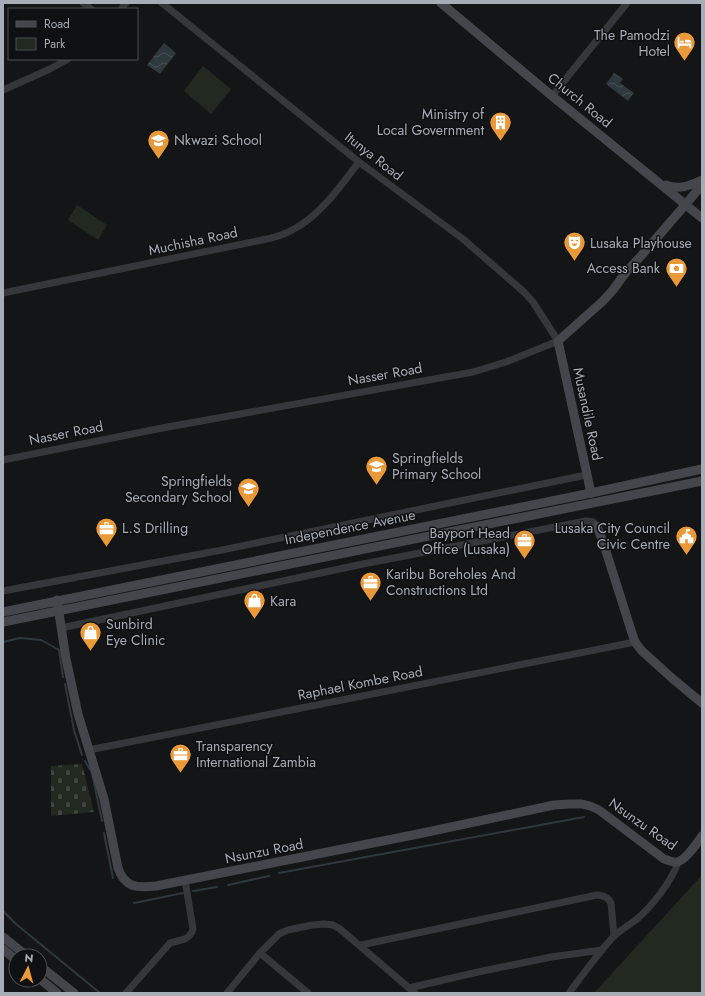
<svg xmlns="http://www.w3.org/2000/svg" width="705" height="996" viewBox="0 0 705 996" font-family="Jost,sans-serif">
	<defs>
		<pattern id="cemetery-stones" width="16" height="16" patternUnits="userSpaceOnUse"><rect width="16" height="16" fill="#212921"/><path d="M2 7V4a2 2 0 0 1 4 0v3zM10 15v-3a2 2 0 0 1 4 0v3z" fill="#3e453f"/></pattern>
		<pattern id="water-waves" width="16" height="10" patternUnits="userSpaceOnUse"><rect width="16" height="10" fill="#2e393e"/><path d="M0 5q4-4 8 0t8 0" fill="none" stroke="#495358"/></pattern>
	</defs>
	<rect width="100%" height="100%" fill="#141516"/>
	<g fill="#212921">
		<polygon points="203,66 231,89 211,114 184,91"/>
		<polygon points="77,205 107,225 98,240 68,220"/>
		<polygon points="702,875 702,993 594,993"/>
	</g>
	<polygon fill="url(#cemetery-stones)" points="82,764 94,812 51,816 51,766"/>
	<g fill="url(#water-waves)">
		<polygon points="164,43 176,53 160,74 147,65"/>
		<polygon points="614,73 623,79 620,83 634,93 628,101 606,84"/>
	</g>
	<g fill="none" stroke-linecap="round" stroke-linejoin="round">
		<g stroke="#2e393e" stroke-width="2">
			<polyline points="3,642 20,638 41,640 59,650 63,677"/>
			<polyline points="65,684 74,730 82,755"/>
			<polyline points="85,761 92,773 102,821"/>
			<polyline points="104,833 113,878"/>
			<polyline points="279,873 584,817"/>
			<polyline points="228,885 269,876"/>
			<polyline points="193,891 217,887"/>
			<polyline points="134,903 183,893"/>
			<polyline points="3,911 16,924 100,993"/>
		</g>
		<g stroke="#36373b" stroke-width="7">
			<polyline points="83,3 91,9"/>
			<polyline points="121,9 126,3"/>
			<polyline points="3,90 50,69 68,59"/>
			<polyline points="552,96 627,3"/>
			<path d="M3,293L262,240C273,238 284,235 294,229C321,215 341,185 359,162"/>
			<polyline points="3,460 157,429 473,372 506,362 558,341 533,302 524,292 463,239 359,162 162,3"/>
			<polyline points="3,591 222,550 586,475"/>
			<path d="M61,628L363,564L586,521C591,521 594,521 597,526"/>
			<polyline points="89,750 635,642"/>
			<path d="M361,945L597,895C604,896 608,897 611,903L614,936"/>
			<polyline points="260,953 308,993"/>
			<polyline points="409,988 478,972 551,957 602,950"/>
			<polyline points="126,993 170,943 185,939 189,936 192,932 193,929 185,880"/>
			<polyline points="227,993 260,953 279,934 288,930 312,925 324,924 333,925 340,929 415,993"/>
			<path d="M569,993C583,974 597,955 613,937C620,930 629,925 637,919C652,906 672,881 678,862"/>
		</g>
		<g stroke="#44464b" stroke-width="9">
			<polyline points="441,3 552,96 702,218"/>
			<path d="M666,185C679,190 689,186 702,180"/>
			<polyline points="591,493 558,341 603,301 613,290 626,272 641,256 686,204 702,185"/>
			<polyline points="597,526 605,548 631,630 635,642 642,651 673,679 702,703"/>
			<path d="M57,600L66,659L78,714L104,799L118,868C125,888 137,888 156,886L418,834L554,805L569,804H582L590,806L599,810L664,859C668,860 673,863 677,862C685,861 697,843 702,836"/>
			<polyline points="3,612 591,493 702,469"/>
			<polyline points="3,622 702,481"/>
			<polyline points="3,937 27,956"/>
			<polyline points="3,949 16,960"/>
			<polyline points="40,966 74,993"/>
			<polyline points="40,979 57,993"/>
		</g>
	</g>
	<defs>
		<symbol id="hotel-pin" viewBox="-11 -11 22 30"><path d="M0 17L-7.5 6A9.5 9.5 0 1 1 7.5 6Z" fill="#ea9938" stroke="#0f1011"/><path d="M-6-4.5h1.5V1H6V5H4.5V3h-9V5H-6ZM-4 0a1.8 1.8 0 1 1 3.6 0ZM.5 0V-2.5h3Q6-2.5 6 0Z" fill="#fff"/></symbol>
		<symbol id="building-pin" viewBox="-11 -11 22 30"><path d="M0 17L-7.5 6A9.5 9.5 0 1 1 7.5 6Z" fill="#ea9938" stroke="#0f1011"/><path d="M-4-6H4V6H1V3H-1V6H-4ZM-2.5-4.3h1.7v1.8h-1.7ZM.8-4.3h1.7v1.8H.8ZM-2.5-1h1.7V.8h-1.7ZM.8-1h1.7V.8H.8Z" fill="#fff"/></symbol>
		<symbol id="school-pin" viewBox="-11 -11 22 30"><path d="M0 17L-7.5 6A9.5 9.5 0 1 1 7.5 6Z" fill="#ea9938" stroke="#0f1011"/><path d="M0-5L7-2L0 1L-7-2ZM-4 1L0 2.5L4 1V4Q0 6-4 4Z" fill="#fff"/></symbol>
		<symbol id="theatre-pin" viewBox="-11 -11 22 30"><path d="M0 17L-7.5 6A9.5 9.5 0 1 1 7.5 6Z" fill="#ea9938" stroke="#0f1011"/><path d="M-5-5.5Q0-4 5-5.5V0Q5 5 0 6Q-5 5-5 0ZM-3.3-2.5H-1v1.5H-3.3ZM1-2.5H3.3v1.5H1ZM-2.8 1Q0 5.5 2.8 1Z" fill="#fff"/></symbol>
		<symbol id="bank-pin" viewBox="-11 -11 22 30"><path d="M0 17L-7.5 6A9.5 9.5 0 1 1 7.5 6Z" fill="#ea9938" stroke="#0f1011"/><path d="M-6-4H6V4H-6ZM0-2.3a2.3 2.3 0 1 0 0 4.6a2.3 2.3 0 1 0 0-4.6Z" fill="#fff"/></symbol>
		<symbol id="office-pin" viewBox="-11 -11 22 30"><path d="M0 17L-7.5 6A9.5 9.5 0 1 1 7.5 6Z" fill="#ea9938" stroke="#0f1011"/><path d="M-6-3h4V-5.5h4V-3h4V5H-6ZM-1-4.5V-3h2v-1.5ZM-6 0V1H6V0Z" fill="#fff"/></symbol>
		<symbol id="civic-pin" viewBox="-11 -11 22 30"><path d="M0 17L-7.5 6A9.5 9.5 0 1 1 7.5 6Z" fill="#ea9938" stroke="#0f1011"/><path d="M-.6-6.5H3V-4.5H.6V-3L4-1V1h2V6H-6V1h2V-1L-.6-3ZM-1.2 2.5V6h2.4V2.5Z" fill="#fff"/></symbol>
		<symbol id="shop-pin" viewBox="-11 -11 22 30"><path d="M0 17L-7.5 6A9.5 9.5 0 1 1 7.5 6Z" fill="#ea9938" stroke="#0f1011"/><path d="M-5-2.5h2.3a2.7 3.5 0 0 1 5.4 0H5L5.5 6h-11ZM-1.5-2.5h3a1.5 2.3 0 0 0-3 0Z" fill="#fff"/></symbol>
	</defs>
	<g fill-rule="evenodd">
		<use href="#hotel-pin" x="672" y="30" width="25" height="34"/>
		<use href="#building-pin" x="488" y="110" width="25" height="34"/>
		<use href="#school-pin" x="146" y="128" width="25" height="34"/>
		<use href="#theatre-pin" x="562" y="230" width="25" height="34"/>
		<use href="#bank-pin" x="664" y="256" width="25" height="34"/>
		<use href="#school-pin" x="364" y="454" width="25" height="34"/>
		<use href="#school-pin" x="236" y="476" width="25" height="34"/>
		<use href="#office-pin" x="94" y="516" width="25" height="34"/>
		<use href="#civic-pin" x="674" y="524" width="25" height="34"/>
		<use href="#office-pin" x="512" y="528" width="25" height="34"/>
		<use href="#office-pin" x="358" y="570" width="25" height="34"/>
		<use href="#shop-pin" x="242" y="588" width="25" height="34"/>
		<use href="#shop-pin" x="78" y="620" width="25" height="34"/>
		<use href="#office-pin" x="168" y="742" width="25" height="34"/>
	</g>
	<g text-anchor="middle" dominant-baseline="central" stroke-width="3" stroke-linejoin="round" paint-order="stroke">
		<g font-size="14" fill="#a7adb6" stroke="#0f1011" text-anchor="start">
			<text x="670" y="35" text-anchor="end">The Pamodzi<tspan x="670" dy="16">Hotel</tspan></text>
			<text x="484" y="114" text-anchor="end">Ministry of<tspan x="484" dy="16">Local Government</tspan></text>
			<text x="174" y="140">Nkwazi School</text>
			<text x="590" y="243">Lusaka Playhouse</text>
			<text x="660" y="268" text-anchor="end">Access Bank</text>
			<text x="392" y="458">Springfields<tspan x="392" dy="16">Primary School</tspan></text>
			<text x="232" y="481" text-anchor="end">Springfields<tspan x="232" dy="16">Secondary School</tspan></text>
			<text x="122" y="528">L.S Drilling</text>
			<text x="670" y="528" text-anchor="end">Lusaka City Council<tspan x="670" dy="16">Civic Centre</tspan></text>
			<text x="510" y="533" text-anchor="end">Bayport Head<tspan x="510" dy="16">Office (Lusaka)</tspan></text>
			<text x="386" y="574">Karibu Boreholes And<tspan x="386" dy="16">Constructions Ltd</tspan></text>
			<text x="270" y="601">Kara</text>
			<text x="106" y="624">Sunbird<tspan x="106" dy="16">Eye Clinic</tspan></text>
			<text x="196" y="746">Transparency<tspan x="196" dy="16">International Zambia</tspan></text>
		</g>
		<g font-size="14" fill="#a7adb6" stroke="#0f1011">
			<text transform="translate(580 100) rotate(39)">Church Road</text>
			<text transform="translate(374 156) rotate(38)">Itunya Road</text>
			<text transform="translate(193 241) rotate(-12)">Muchisha Road</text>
			<text transform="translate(385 374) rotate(-10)">Nasser Road</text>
			<text transform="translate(588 414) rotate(78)">Musandile Road</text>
			<text transform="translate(66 433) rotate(-11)">Nasser Road</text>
			<text transform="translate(350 527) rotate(-11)">Independence Avenue</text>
			<text transform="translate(360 683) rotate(-11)">Raphael Kombe Road</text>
			<text transform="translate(643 824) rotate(35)">Nsunzu Road</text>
			<text transform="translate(264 851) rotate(-11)">Nsunzu Road</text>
		</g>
	</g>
	<rect width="705" height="996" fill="none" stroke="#a7adb6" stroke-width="8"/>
	<rect x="8" y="8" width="130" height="52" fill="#0f1011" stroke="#4c4f53"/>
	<rect x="16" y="21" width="20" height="6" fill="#44464b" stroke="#4c4f53"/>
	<text x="44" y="28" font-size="12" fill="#a7adb6">Road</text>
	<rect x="16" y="38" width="20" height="12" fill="#212921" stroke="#4c4f53"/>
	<text x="44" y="48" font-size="12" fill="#a7adb6">Park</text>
	<g transform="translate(28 968) rotate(6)"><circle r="19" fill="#0f1011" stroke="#4c4f53"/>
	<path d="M0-3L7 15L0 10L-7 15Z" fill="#ea9938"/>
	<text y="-6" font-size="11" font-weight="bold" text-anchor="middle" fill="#a7adb6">N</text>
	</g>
</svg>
